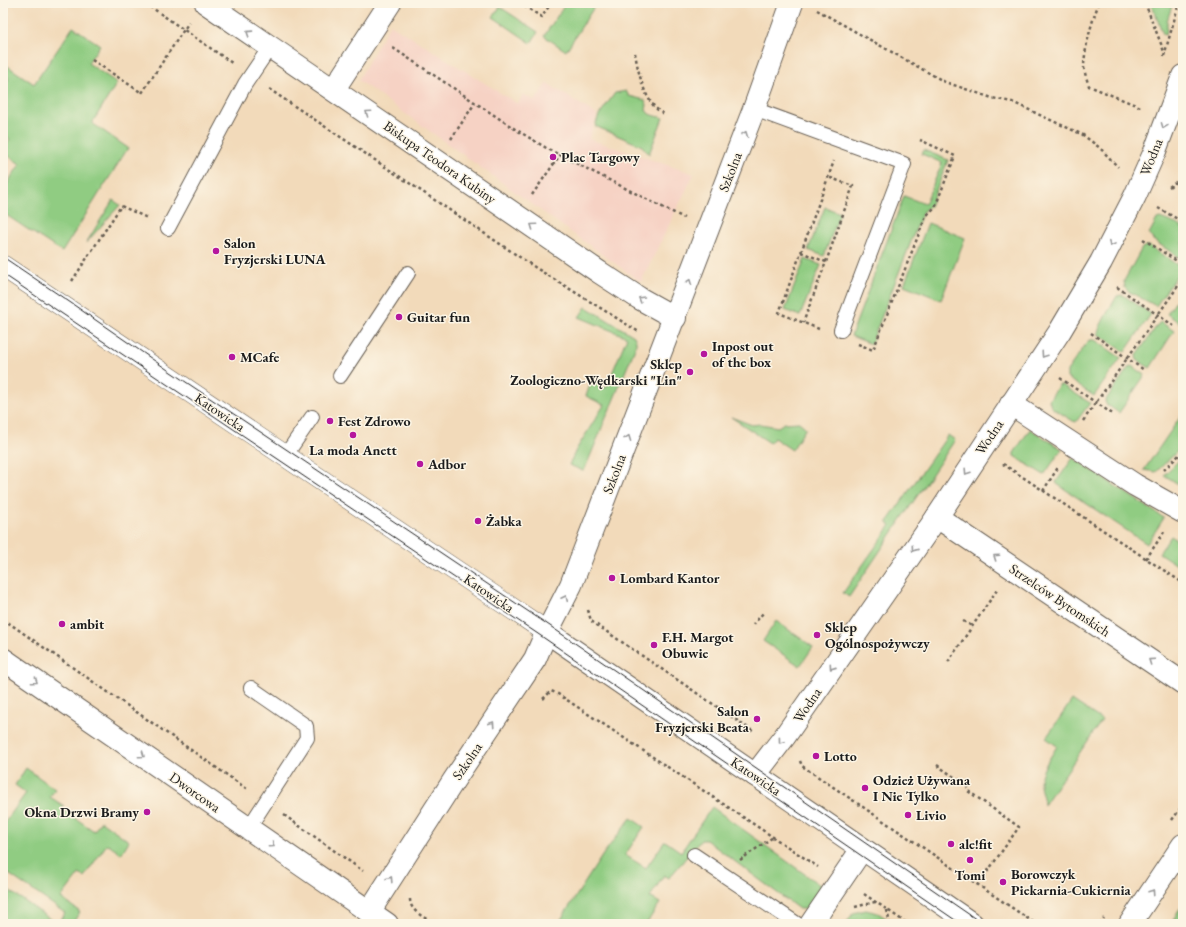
<svg xmlns="http://www.w3.org/2000/svg" width="1186" height="927" viewBox="0 0 1186 927" font-family="'EB Garamond',serif">
	<rect width="100%" height="100%" fill="#fcf5e5"/>
	<filter id="ink" filterUnits="userSpaceOnUse"><feTurbulence type="fractalNoise" baseFrequency=".025" numOctaves="2"/><feDisplacementMap in="SourceGraphic" scale="8" xChannelSelector="R" yChannelSelector="G"/><feConvolveMatrix kernelMatrix="1 2 1 2 8 2 1 2 1" color-interpolation-filters="sRGB"/></filter>
	<filter id="wash" filterUnits="userSpaceOnUse"><feTurbulence type="fractalNoise" baseFrequency=".012" numOctaves="4" result="noise"/><feDisplacementMap in="SourceGraphic" scale="16" xChannelSelector="R" yChannelSelector="G"/><feGaussianBlur stdDeviation="0.9" result="paint"/><feColorMatrix in="noise" values="0 0 0 0 0 0 0 0 0 0 0 0 0 0 0 0 0 1.4 0 .05"/><feComposite in="paint" operator="in"/></filter>
	<g filter="url(#wash)">
		<rect width="100%" height="100%" fill="#f2daba"/>
		<polygon fill="#f6d2c4" points="390,24 518,104 523,94 535,101 547,83 597,115 589,139 694,174 641,282 358,80"/>
		<g fill="#90cc82" stroke="#56744f">
			<polygon points="566,3 593,3 596,4 566,51 544,36"/>
			<polygon points="1151,3 1173,3 1167,21 1167,29 1166,35 1163,34"/>
			<polygon points="500,7 538,32 531,43 493,17"/>
			<polygon points="73,27 100,45 88,63 117,83 92,123 128,148 62,252 3,213 3,190 20,164 3,152 3,149 10,139 3,134 3,87 9,78 3,74 3,63 34,84"/>
			<polygon points="626,91 629,96 645,100 647,105 646,110 649,114 663,118 649,154 642,146 595,126 599,115 615,93"/>
			<polygon points="924,150 948,160 930,206 923,211 871,344 851,336 904,196 925,204 942,163 922,154"/>
			<polygon points="113,200 120,205 86,243"/>
			<polygon points="825,207 840,213 824,256 808,250"/>
			<polygon points="1160,218 1176,224 1183,228 1183,260 1153,240 1149,234 1157,219"/>
			<polygon points="928,223 965,238 941,300 904,285"/>
			<polygon points="1146,246 1149,246 1182,268 1156,306 1128,291 1125,288 1124,281 1142,248"/>
			<polygon points="805,259 821,265 800,316 785,310"/>
			<polygon points="1183,291 1183,319 1180,323 1167,314"/>
			<path d="M1123,295L1151,314L1125,352L1098,334C1098,327 1112,305 1117,296Z"/>
			<polygon points="586,307 634,336 636,341 636,346 584,471 569,465 576,450 604,405 586,396 591,382 606,388 627,337 579,317"/>
			<polygon points="1161,322 1174,331 1150,368 1137,360 1136,356 1158,324"/>
			<polygon points="1089,340 1095,340 1121,358 1094,396 1067,378 1067,371"/>
			<polygon points="1131,366 1134,367 1145,375 1119,413 1106,404 1105,401 1129,367"/>
			<polygon points="1059,385 1062,385 1090,403 1076,422 1073,421 1051,407 1049,400"/>
			<polygon points="1183,413 1183,446 1156,472 1144,470"/>
			<polygon points="731,417 752,425 760,424 778,427 784,423 799,422 806,428 792,450 774,438 770,443"/>
			<polygon points="1030,429 1062,449 1044,475 1014,456 1014,453"/>
			<polygon points="948,435 955,440 849,597 843,593 891,525 887,522"/>
			<polygon points="1183,456 1183,487 1164,475"/>
			<polygon points="1073,458 1164,518 1147,544 1057,484 1056,482"/>
			<polygon points="1171,536 1183,544 1183,569 1159,553"/>
			<polygon points="776,621 813,647 800,666 763,641"/>
			<path d="M1072,700L1102,720L1044,805C1044,797 1041,793 1040,786C1039,771 1050,759 1057,746L1046,738Z"/>
			<polygon points="26,768 55,789 50,797 64,806 62,809 94,831 101,821 129,841 121,854 107,844 84,877 79,874 61,898 80,912 72,924 58,924 65,913 3,870 3,834 6,830 3,828 3,825 26,793 15,785"/>
			<polygon points="712,807 824,888 809,909 799,909 706,840 701,840 669,878 664,875 650,897 660,903 646,924 558,924 604,853 631,818 644,827 625,855 646,868 665,841 681,852"/>
			<polygon points="3,886 57,924 27,924 22,920 14,924 3,924"/>
			<polygon points="1183,904 1183,924 1171,924"/>
			<polygon points="866,910 878,913 895,924 846,924 853,913"/>
		</g>
	</g>
	<g filter="url(#ink)">
		<g fill="none" stroke-linecap="round" stroke-linejoin="round">
			<defs>
				<g id="service">
					<polyline points="754,109 904,164 841,330"/>
					<polyline points="168,228 245,84 270,47"/>
					<polyline points="340,376 408,273"/>
					<polyline points="285,456 312,417"/>
					<polyline points="248,829 307,738 306,726 251,688"/>
					<polyline points="694,855 797,924"/>
				</g>
				<polyline id="pedestrian" points="3,266 547,632"/>
				<g id="minor">
					<polyline points="206,3 599,272 639,298 675,318"/>
					<polyline points="334,89 390,3"/>
					<polyline points="1011,404 1135,485 1183,512"/>
					<polyline points="937,517 1183,683"/>
					<polyline points="547,632 972,924"/>
					<polyline points="3,659 387,924"/>
					<polyline points="755,775 785,736 937,517 1060,331 1101,262 1135,196 1155,151 1183,76"/>
					<polyline points="369,912 454,780 535,659 544,638 571,585 754,109 792,3"/>
					<polyline points="811,924 862,849"/>
					<polyline points="1130,924 1183,845"/>
				</g>
			</defs>
			<use href="#service" stroke="#675e53" stroke-width="16"/>
			<use href="#pedestrian" stroke="#675e53" stroke-width="22"/>
			<use href="#minor" stroke="#675e53" stroke-width="24"/>
			<g stroke="#675e53" stroke-width="2.5" stroke-dasharray="3 3" stroke-linecap="butt">
				<polyline points="145,3 232,63"/>
				<polyline points="519,3 542,17 551,3"/>
				<path d="M1099,3C1092,20 1084,50 1084,68C1085,74 1087,80 1089,86L1143,108"/>
				<polyline points="1145,3 1165,54"/>
				<polyline points="817,10 945,82 992,98 1012,102 1083,135 1100,148 1118,167"/>
				<polyline points="393,48 515,129 548,149 684,218"/>
				<path d="M635,53C638,71 645,107 665,114"/>
				<polyline points="1164,56 1179,3"/>
				<polyline points="92,60 142,93 189,22"/>
				<polyline points="269,89 536,268 639,332"/>
				<polyline points="451,139 475,103"/>
				<polyline points="1169,187 1179,180 1183,171"/>
				<polyline points="532,195 560,155"/>
				<polyline points="1158,208 1183,222"/>
				<polyline points="1143,239 1183,265"/>
				<polyline points="801,252 826,262 803,323"/>
				<polyline points="826,262 853,186 828,177"/>
				<polyline points="72,281 121,206 147,218"/>
				<polyline points="1117,287 1174,326"/>
				<polyline points="819,329 779,313 834,161"/>
				<polyline points="1091,333 1144,370"/>
				<polyline points="858,344 873,350 926,216 935,207 955,156 920,140"/>
				<polyline points="1060,378 1114,415"/>
				<polyline points="1083,421 1183,279"/>
				<polyline points="1003,464 1183,583"/>
				<polyline points="1164,470 1183,451"/>
				<polyline points="1043,491 1059,466"/>
				<polyline points="1146,559 1164,532"/>
				<polyline points="588,610 591,621 754,732"/>
				<polyline points="3,619 247,789"/>
				<polyline points="963,621 972,626"/>
				<polyline points="753,625 763,613"/>
				<polyline points="948,662 997,590"/>
				<polyline points="543,699 551,691 558,694 818,867"/>
				<polyline points="800,761 802,766 814,774 1036,924"/>
				<polyline points="937,765 967,786 968,791 1019,827 978,885"/>
				<polyline points="284,815 363,871"/>
				<polyline points="1172,820 1183,805"/>
				<polyline points="740,860 773,837"/>
				<polyline points="864,894 908,924"/>
				<path d="M410,899C410,912 425,917 434,924"/>
				<polyline points="855,907 875,902"/>
				<polyline points="887,910 890,924"/>
				<polyline points="1100,924 1104,918"/>
			</g>
			<use href="#service" stroke="#fff" stroke-width="14"/>
			<use href="#pedestrian" stroke="#fff" stroke-width="21"/>
			<use href="#minor" stroke="#fff" stroke-width="22"/>
			<g stroke="#1c1c1c" stroke-width="1">
				<polyline points="3,257 71,303 168,370 550,626 983,924"/>
				<polyline points="3,274 544,638 961,924"/>
			</g>
		</g>
		<defs><path id="oneway-chevron" d="M-2-3.5L2.5 0L-2 3.5" fill="none" stroke-width="1.6" stroke-linecap="round" stroke-linejoin="round"/></defs>
		<g stroke="#999">
			<use href="#oneway-chevron" transform="translate(249 33) rotate(-147)"/>
			<use href="#oneway-chevron" transform="translate(368 113) rotate(-145)"/>
			<use href="#oneway-chevron" transform="translate(1164 126) rotate(111)"/>
			<use href="#oneway-chevron" transform="translate(745 134) rotate(-69)"/>
			<use href="#oneway-chevron" transform="translate(533 226) rotate(-145)"/>
			<use href="#oneway-chevron" transform="translate(1111 244) rotate(118)"/>
			<use href="#oneway-chevron" transform="translate(689 282) rotate(-69)"/>
			<use href="#oneway-chevron" transform="translate(641 299) rotate(-149)"/>
			<use href="#oneway-chevron" transform="translate(1044 355) rotate(124)"/>
			<use href="#oneway-chevron" transform="translate(628 438) rotate(-69)"/>
			<use href="#oneway-chevron" transform="translate(967 472) rotate(123)"/>
			<use href="#oneway-chevron" transform="translate(914 549) rotate(125)"/>
			<use href="#oneway-chevron" transform="translate(996 557) rotate(-146)"/>
			<use href="#oneway-chevron" transform="translate(565 598) rotate(-64)"/>
			<use href="#oneway-chevron" transform="translate(1151 661) rotate(-146)"/>
			<use href="#oneway-chevron" transform="translate(832 667) rotate(125)"/>
			<use href="#oneway-chevron" transform="translate(35 681) rotate(35)"/>
			<use href="#oneway-chevron" transform="translate(492 724) rotate(-56)"/>
			<use href="#oneway-chevron" transform="translate(781 741) rotate(127)"/>
			<use href="#oneway-chevron" transform="translate(142 755) rotate(35)"/>
			<use href="#oneway-chevron" transform="translate(272 845) rotate(35)"/>
			<use href="#oneway-chevron" transform="translate(390 879) rotate(-57)"/>
			<use href="#oneway-chevron" transform="translate(1152 892) rotate(-56)"/>
		</g>
	</g>
	<g fill="#b5179e" stroke="#fcf5e5" stroke-width="1.5">
		<circle cx="553" cy="157" r="4"/>
		<circle cx="216" cy="251" r="4"/>
		<circle cx="399" cy="317" r="4"/>
		<circle cx="704" cy="354" r="4"/>
		<circle cx="232" cy="357" r="4"/>
		<circle cx="690" cy="372" r="4"/>
		<circle cx="330" cy="421" r="4"/>
		<circle cx="353" cy="435" r="4"/>
		<circle cx="420" cy="464" r="4"/>
		<circle cx="478" cy="521" r="4"/>
		<circle cx="612" cy="578" r="4"/>
		<circle cx="62" cy="624" r="4"/>
		<circle cx="817" cy="635" r="4"/>
		<circle cx="654" cy="645" r="4"/>
		<circle cx="757" cy="719" r="4"/>
		<circle cx="816" cy="756" r="4"/>
		<circle cx="865" cy="788" r="4"/>
		<circle cx="147" cy="812" r="4"/>
		<circle cx="908" cy="815" r="4"/>
		<circle cx="951" cy="844" r="4"/>
		<circle cx="970" cy="860" r="4"/>
		<circle cx="1003" cy="882" r="4"/>
	</g>
	<g text-anchor="middle" dominant-baseline="central" stroke-width="3" stroke-linejoin="round" paint-order="stroke">
		<g font-size="14" font-weight="bold" fill="#1c1c1c" stroke="#fcf5e5" text-anchor="start">
			<text x="561" y="157">Plac Targowy</text>
			<text x="224" y="243">Salon<tspan x="224" dy="16">Fryzjerski LUNA</tspan></text>
			<text x="407" y="317">Guitar fun</text>
			<text x="712" y="346">Inpost out<tspan x="712" dy="16">of the box</tspan></text>
			<text x="240" y="357">MCafe</text>
			<text x="682" y="364" text-anchor="end">Sklep<tspan x="682" dy="16">Zoologiczno-Wędkarski "Lin"</tspan></text>
			<text x="338" y="421">Fest Zdrowo</text>
			<text x="353" y="450" text-anchor="middle">La moda Anett</text>
			<text x="428" y="464">Adbor</text>
			<text x="486" y="521">Żabka</text>
			<text x="620" y="578">Lombard Kantor</text>
			<text x="70" y="624">ambit</text>
			<text x="825" y="627">Sklep<tspan x="825" dy="16">Ogólnospożywczy</tspan></text>
			<text x="662" y="637">F.H. Margot<tspan x="662" dy="16">Obuwie</tspan></text>
			<text x="749" y="711" text-anchor="end">Salon<tspan x="749" dy="16">Fryzjerski Beata</tspan></text>
			<text x="824" y="756">Lotto</text>
			<text x="873" y="780">Odzież Używana<tspan x="873" dy="16">I Nie Tylko</tspan></text>
			<text x="139" y="812" text-anchor="end">Okna Drzwi Bramy</text>
			<text x="916" y="815">Livio</text>
			<text x="959" y="844">ale!fit</text>
			<text x="1011" y="874">Borowczyk<tspan x="1011" dy="16">Piekarnia-Cukiernia</tspan></text>
			<text x="970" y="875" text-anchor="middle">Tomi</text>
		</g>
		<g font-size="14" fill="#1c1c1c" stroke="#fcf5e5">
			<text transform="translate(1151 157) rotate(-68)">Wodna</text>
			<text transform="translate(440 162) rotate(35)">Biskupa Teodora Kubiny</text>
			<text transform="translate(730 172) rotate(-69)">Szkolna</text>
			<text transform="translate(220 412) rotate(34)">Katowicka</text>
			<text transform="translate(989 437) rotate(-56)">Wodna</text>
			<text transform="translate(614 474) rotate(-69)">Szkolna</text>
			<text transform="translate(489 593) rotate(34)">Katowicka</text>
			<text transform="translate(1060 600) rotate(34)">Strzelców Bytomskich</text>
			<text transform="translate(807 705) rotate(-56)">Wodna</text>
			<text transform="translate(467 761) rotate(-56)">Szkolna</text>
			<text transform="translate(756 776) rotate(34)">Katowicka</text>
			<text transform="translate(195 792) rotate(35)">Dworcowa</text>
		</g>
	</g>
	<rect width="1186" height="927" fill="none" stroke="#fcf5e5" stroke-width="16"/>
</svg>
